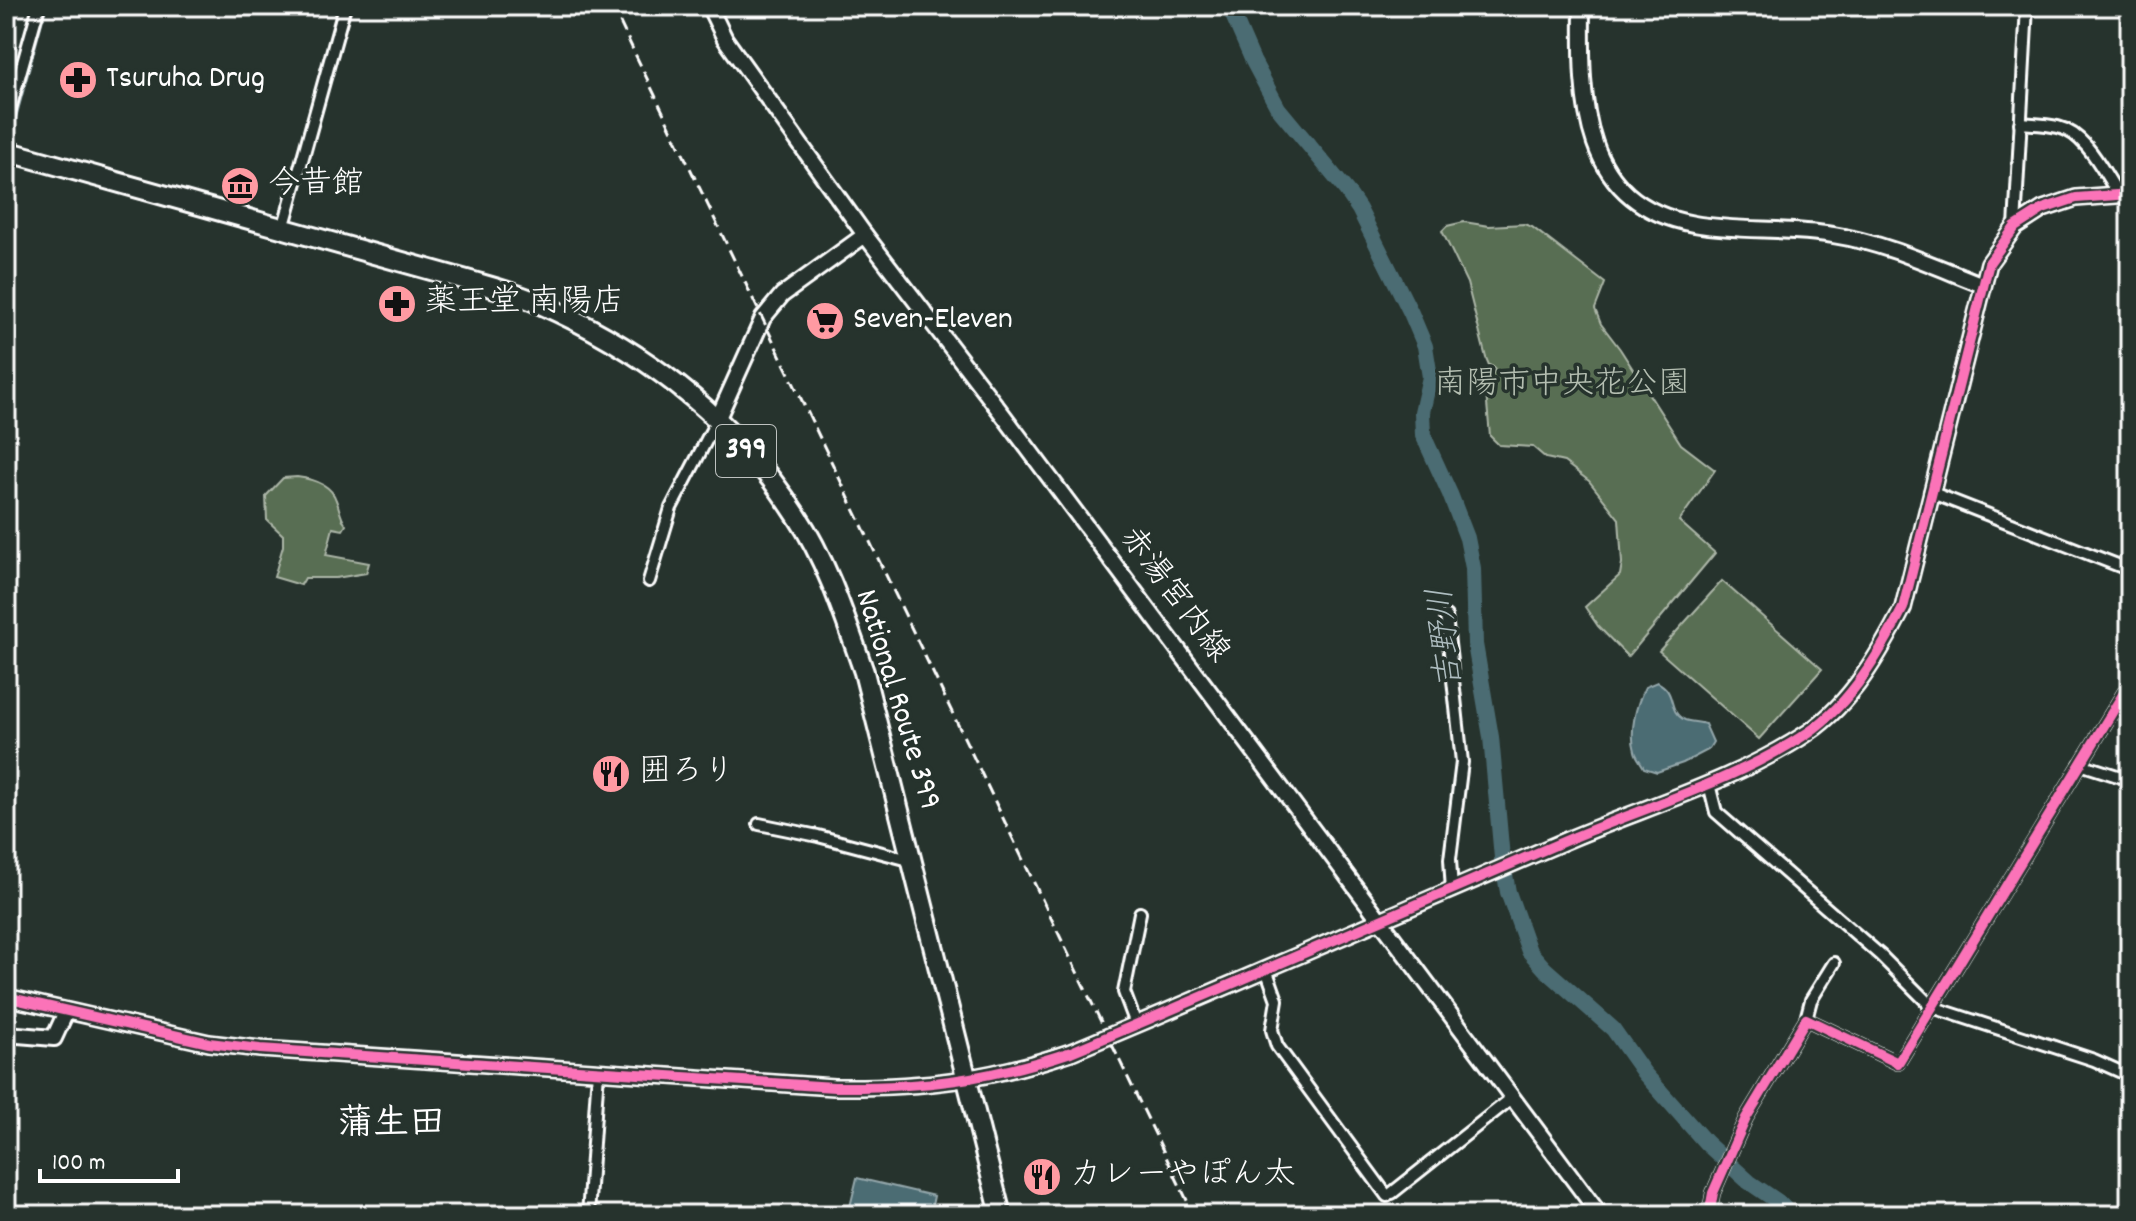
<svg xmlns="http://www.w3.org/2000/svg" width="2136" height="1221" viewBox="0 0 2136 1221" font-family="Dekko,'Klee One',sans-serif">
	<rect width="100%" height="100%" fill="#26332d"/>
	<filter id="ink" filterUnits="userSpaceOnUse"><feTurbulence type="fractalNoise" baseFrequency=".0125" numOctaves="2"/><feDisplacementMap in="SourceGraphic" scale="16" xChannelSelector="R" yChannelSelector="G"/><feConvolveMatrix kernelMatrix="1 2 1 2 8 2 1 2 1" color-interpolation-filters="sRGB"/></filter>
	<g filter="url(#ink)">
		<g fill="#596e52" stroke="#acb6a8" stroke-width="2">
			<polygon points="1464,222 1489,226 1524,224 1532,227 1605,283 1595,309 1601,324 1620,349 1681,444 1715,470 1679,521 1715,553 1628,657 1598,626 1585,607 1620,575 1622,563 1619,519 1589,481 1564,462 1546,458 1533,447 1499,445 1490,436 1486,393 1495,368 1489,365 1486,358 1467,283 1442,231 1447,226"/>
			<path d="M297,477C313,479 331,484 336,500C340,509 340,517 346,525L343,530L333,528L326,555L369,563L366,573L336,578H305L301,585L274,577L283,546V535L267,520L266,496L283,478Z"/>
			<polygon points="1722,581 1822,669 1759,739 1659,651"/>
		</g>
		<g fill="#4c6c73" stroke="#94a7ab" stroke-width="2">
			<path d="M1657,682C1678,692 1666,711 1685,720C1690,722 1699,722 1705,724L1713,742L1708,750L1683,763L1657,772L1644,768C1642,763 1636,757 1635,751C1629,731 1636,705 1645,687Z"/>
			<polygon points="857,1178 934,1196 930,1215 848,1215"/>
		</g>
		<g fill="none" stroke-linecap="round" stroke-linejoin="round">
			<polyline stroke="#94a7ab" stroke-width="3" points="8,145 46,6"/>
			<polyline stroke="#4c6c73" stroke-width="16" points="1229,6 1253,61 1278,108 1346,190 1359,209 1411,313 1425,346 1430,377 1422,412 1423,435 1450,494 1467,538 1473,568 1475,644 1491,737 1502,858 1508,892 1529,951 1545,969 1613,1029 1644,1073 1706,1143 1749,1182 1777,1201 1791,1215"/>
			<defs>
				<g id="street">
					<polyline points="6,123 39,6"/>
					<path d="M2020,123C2032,124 2046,124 2058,127C2087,134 2103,172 2119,195"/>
					<polyline points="2015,227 2027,6"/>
					<polyline points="283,229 345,6"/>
					<polyline points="1930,492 2130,570"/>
					<polyline points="649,581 671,508 718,418"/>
					<polyline points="1446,616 1462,762 1450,859 1452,891"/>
					<polyline points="2080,764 2130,780"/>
					<polyline points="1709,784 1716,812 1880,955 1932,1007 2094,1060 2130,1076"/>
					<polyline points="759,824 818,836 913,861"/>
					<polyline points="1266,969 1277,1000 1272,1030 1277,1046 1387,1196"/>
					<polyline points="1806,1019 1811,1000 1834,963"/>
					<polyline points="1136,1024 1124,992 1140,913"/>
					<polyline points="1392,1193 1512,1098"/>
					<polyline points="588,1215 598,1071"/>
					<polyline points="1709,1215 1713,1193 1746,1118 1806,1019 1898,1063 2130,683"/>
				</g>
				<g id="secondary">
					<polyline points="709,6 725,39 865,235 1003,415 1600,1215"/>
					<path d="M1582,6C1581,99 1579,203 1694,224C1740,232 1787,227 1833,235C1885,243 1934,266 1983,285"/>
					<polyline points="718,418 763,318 782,295 865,235"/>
					<path d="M6,997L209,1043L260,1049L834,1087C922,1088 988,1080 1071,1052C1239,982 1405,909 1572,838C1651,805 1737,780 1809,732C1852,702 1880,653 1903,608L1989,263L2015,227L2043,209L2076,198L2130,194"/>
					<polyline points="6,1034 54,1038 66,1012"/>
				</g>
				<path id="highway" d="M6,151L474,282C495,288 518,294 538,303C643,349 734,418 797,516C827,561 846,621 864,672L1001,1215"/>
			</defs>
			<use href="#street" stroke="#fff" stroke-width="16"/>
			<use href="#secondary" stroke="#fff" stroke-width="20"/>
			<use href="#highway" stroke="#fff" stroke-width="24"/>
			<use href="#street" stroke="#26332d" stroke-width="10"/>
			<use href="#secondary" stroke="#26332d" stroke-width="14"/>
			<use href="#highway" stroke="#26332d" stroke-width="18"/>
			<polyline stroke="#fff" stroke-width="3" stroke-dasharray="12 6" stroke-linecap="butt" points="612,6 1194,1215"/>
			<defs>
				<g id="cycleway">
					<path d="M6,997L209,1043L260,1049L834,1087C922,1088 988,1080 1071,1052C1239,982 1405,909 1572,838C1651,805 1737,780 1809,732C1852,702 1880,653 1903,608L1989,263L2015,227L2043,209L2076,198L2130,194"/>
					<polyline points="1709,1215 1713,1193 1746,1118 1806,1019 1898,1063 2130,683"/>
				</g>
			</defs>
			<use href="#cycleway" stroke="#26332d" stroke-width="15"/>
			<use href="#cycleway" stroke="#fb73b8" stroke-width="10"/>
		</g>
	</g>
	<defs>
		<symbol id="pharmacy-disc" viewBox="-11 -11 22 22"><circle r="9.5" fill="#ff9aa2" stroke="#26332d"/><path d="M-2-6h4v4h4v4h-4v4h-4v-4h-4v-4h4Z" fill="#111"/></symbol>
		<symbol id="museum-disc" viewBox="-11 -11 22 22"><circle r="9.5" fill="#ff9aa2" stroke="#26332d"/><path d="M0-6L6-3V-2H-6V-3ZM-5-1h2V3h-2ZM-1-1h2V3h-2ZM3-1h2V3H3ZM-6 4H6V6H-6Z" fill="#111"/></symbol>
		<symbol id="supermarket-disc" viewBox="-11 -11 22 22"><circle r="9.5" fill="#ff9aa2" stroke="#26332d"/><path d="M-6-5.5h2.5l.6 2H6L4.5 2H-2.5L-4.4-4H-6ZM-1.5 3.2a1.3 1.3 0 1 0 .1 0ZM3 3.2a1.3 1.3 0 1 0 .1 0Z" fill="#111"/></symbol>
		<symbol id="restaurant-disc" viewBox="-11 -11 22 22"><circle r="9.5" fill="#ff9aa2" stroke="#26332d"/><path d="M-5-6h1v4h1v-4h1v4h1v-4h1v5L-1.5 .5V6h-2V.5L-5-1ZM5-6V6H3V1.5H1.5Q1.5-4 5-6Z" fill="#111"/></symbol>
	</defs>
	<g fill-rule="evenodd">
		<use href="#pharmacy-disc" x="56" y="58" width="44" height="44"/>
		<use href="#museum-disc" x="218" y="164" width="44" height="44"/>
		<use href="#pharmacy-disc" x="375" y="282" width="44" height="44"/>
		<use href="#supermarket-disc" x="803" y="299" width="44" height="44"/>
		<use href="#restaurant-disc" x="589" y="752" width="44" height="44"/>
		<use href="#restaurant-disc" x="1020" y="1155" width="44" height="44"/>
	</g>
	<g text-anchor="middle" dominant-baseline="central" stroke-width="7" stroke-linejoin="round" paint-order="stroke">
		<rect fill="#26332d" stroke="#bec2c0" stroke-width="2" x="716" y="425" width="60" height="52" rx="6"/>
		<g font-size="30" font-weight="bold" fill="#fff">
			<text x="746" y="451">399</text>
		</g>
		<g font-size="32" fill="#fff" stroke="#26332d" text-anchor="start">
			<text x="106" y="80">Tsuruha Drug</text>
			<text x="268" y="186">今昔館</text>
			<text x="425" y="304">薬王堂 南陽店</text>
			<text x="853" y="321">Seven-Eleven</text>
			<text x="639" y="774">囲ろり</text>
			<text x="1070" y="1177">カレーやぽん太</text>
		</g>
		<g font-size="32" fill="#b4beb1" stroke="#26332d">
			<text x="1562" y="386">南陽市中央花公園</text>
		</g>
		<g font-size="32" fill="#fff" stroke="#26332d">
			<text transform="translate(1173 596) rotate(53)">赤湯宮内線</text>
			<text transform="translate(896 700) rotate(73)">National Route 399</text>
		</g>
		<g font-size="34" font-style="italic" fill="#aebdc0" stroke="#26332d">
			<text transform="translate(1448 638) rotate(-96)">吉野川</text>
		</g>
		<g font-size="36" font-weight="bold" fill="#fff" stroke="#26332d">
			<text x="391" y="1126">蒲生田</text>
		</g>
	</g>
	<rect width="2136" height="1221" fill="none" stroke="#26332d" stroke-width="32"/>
	<rect x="16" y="16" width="2104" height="1189" fill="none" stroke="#fff" stroke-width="3" filter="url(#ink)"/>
	<path d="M40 1169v12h138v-12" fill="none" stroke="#ffffff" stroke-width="4"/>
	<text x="52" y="1169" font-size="24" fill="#ffffff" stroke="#26332d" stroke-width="6" paint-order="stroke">100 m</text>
</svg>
